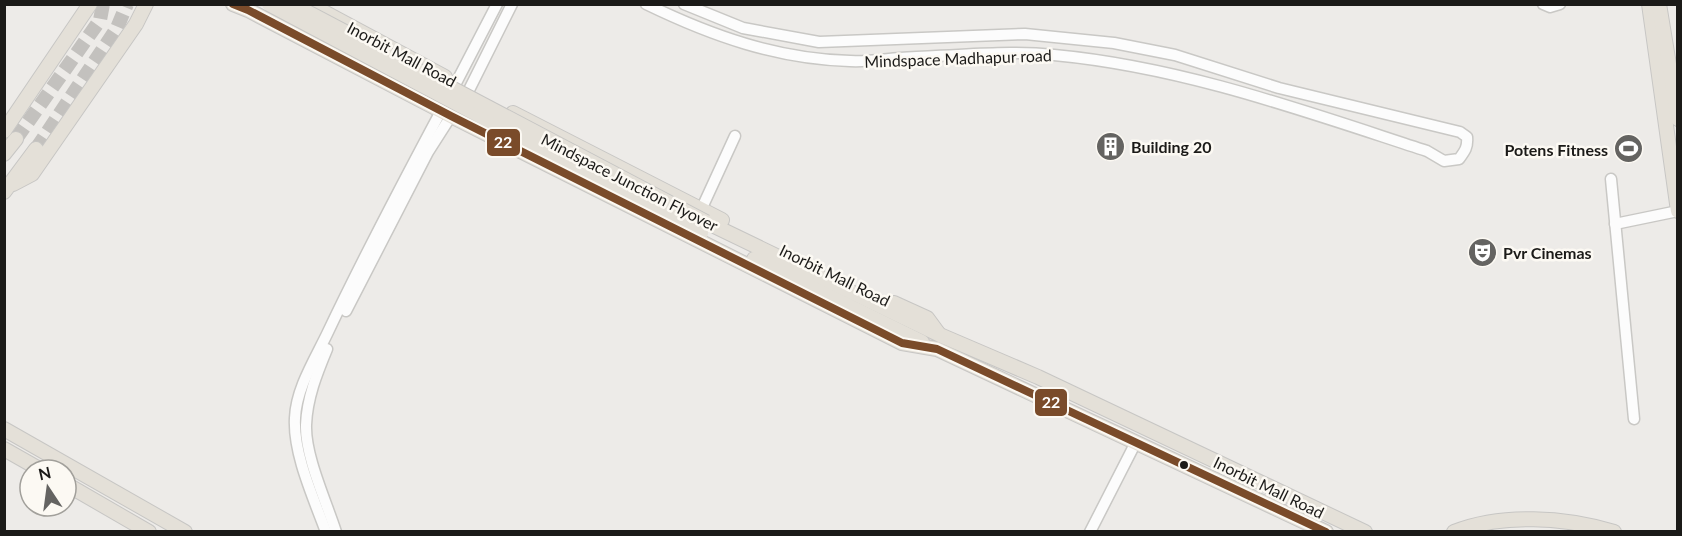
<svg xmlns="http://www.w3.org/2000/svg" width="1682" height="536" viewBox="0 0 1682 536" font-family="Lato,sans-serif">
	<rect width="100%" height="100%" fill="#edebe8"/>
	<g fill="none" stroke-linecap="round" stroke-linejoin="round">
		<g stroke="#c3c1be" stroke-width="14" stroke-dasharray="14 7" stroke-linecap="butt">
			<polyline points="16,139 100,20 103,4"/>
			<polyline points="36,149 117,28 127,4"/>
		</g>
		<defs>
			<g id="minor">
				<path d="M646,4C712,36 777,59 850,61C867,62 884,59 900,58C951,56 1004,50 1054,55C1183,67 1304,111 1427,151L1444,161L1459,159C1465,151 1468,147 1467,137L1460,132L1279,88L1175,55L1114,43L1025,34L819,42L743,28L684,4"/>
				<polyline points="1543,4 1550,7 1560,4"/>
				<polyline points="456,83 497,4"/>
				<polyline points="469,90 512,4"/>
				<polyline points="1611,179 1634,419"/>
				<polyline points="701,210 735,136"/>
				<polyline points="1615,224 1678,211"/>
				<polyline points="346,311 428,152 451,116"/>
				<path d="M327,349C317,373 307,398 306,425C305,456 326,501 336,532"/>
				<path d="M326,532C314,499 293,454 295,418C296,389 315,359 327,334C363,258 402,184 441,111"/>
				<polyline points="1090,532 1136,442"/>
			</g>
			<g id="major">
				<polyline points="233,4 248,10 451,116 902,343 937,349 1326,532"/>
				<polyline points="309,4 445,77"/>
				<polyline points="1649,4 1678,211"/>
				<polyline points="1659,4 1678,119"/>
				<polyline points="513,113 722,220"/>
				<polyline points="4,131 90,4"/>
				<polyline points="4,154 16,139"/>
				<polyline points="13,184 32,174 136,24 146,4"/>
				<polyline points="4,192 36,149"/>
				<polyline points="706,222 940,335 1038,377 1365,532"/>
				<polyline points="754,259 922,342"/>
				<polyline points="894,303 927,318 938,333"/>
				<polyline points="4,429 185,532"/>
				<polyline points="4,449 41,470"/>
				<polyline points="66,484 149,532"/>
				<path d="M1454,532C1502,513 1565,517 1614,532"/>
			</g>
		</defs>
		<use href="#minor" stroke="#c9c8c5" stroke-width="13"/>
		<use href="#major" stroke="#c7c6c4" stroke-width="16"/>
		<use href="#minor" stroke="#fcfcfc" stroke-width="10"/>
		<use href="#major" stroke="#e4e0d8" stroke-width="14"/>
		<defs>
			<g id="major-bridge">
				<polyline points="269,4 701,233"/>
				<polyline points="292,4 706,222"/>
			</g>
		</defs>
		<use href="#major-bridge" stroke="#c7c6c4" stroke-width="16" stroke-linecap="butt"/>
		<use href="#major-bridge" stroke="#e4e0d8" stroke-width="14"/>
		<defs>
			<polyline id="bus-1" points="233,4 248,10 451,116 902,343 937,349 1326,532"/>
		</defs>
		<use href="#bus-1" stroke="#fcf9f3" stroke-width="12"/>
		<use href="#bus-1" stroke="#7a4b2a" stroke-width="8"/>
	</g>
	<defs>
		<symbol id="building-disc" viewBox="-11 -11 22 22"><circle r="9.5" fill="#646361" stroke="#fcf9f3"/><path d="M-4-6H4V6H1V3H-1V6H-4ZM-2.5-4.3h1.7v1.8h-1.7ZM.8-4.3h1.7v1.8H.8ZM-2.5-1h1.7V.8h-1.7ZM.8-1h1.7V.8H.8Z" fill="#fff"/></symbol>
		<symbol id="stadium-disc" viewBox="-11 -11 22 22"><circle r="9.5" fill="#646361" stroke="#fcf9f3"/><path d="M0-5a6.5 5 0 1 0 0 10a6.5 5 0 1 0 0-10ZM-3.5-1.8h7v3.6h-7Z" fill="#fff"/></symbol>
		<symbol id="theatre-disc" viewBox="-11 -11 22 22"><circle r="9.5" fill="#646361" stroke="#fcf9f3"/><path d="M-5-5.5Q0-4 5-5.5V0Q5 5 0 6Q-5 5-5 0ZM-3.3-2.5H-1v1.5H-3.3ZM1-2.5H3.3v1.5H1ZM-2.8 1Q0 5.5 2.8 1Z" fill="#fff"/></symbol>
	</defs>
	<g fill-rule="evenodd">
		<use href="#building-disc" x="1094" y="130" width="33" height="33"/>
		<use href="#stadium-disc" x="1612" y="132" width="33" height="33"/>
		<use href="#theatre-disc" x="1466" y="236" width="33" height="33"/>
	</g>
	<circle fill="#1b1a18" stroke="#fcf9f3" stroke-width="2" cx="1184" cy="465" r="5"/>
	<g text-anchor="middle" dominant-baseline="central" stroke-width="5" stroke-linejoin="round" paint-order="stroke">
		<g font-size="16" fill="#1b1a18" stroke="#fcf9f3">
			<text transform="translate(402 54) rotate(28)">Inorbit Mall Road</text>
			<text transform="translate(958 58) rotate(-2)">Mindspace Madhapur road</text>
			<text transform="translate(630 182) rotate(27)">Mindspace Junction Flyover</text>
			<text transform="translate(835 275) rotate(26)">Inorbit Mall Road</text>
			<text transform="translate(1269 487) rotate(26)">Inorbit Mall Road</text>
		</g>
		<g font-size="16" font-weight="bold" fill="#1b1a18" stroke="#fcf9f3" text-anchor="start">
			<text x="1131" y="146">Building 20</text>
			<text x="1608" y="149" text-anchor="end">Potens Fitness</text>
			<text x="1503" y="252">Pvr Cinemas</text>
		</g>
	</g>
	<g stroke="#fcf9f3" stroke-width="2">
		<rect x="486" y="128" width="35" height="29" rx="6" fill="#7a4b2a"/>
		<rect x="1034" y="388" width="34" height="29" rx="6" fill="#7a4b2a"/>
	</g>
	<g font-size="16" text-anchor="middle" font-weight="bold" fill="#fff">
		<text x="503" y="148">22</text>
		<text x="1051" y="408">22</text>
	</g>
	<rect width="1682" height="536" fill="none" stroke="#1b1a18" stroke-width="12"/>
	<g transform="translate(48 488) rotate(347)"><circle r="28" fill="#fcf9f3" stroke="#a2a09b" stroke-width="1.5"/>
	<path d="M0-4.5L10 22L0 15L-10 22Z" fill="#646361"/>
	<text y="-9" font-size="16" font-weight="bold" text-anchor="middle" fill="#1b1a18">N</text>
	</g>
</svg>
